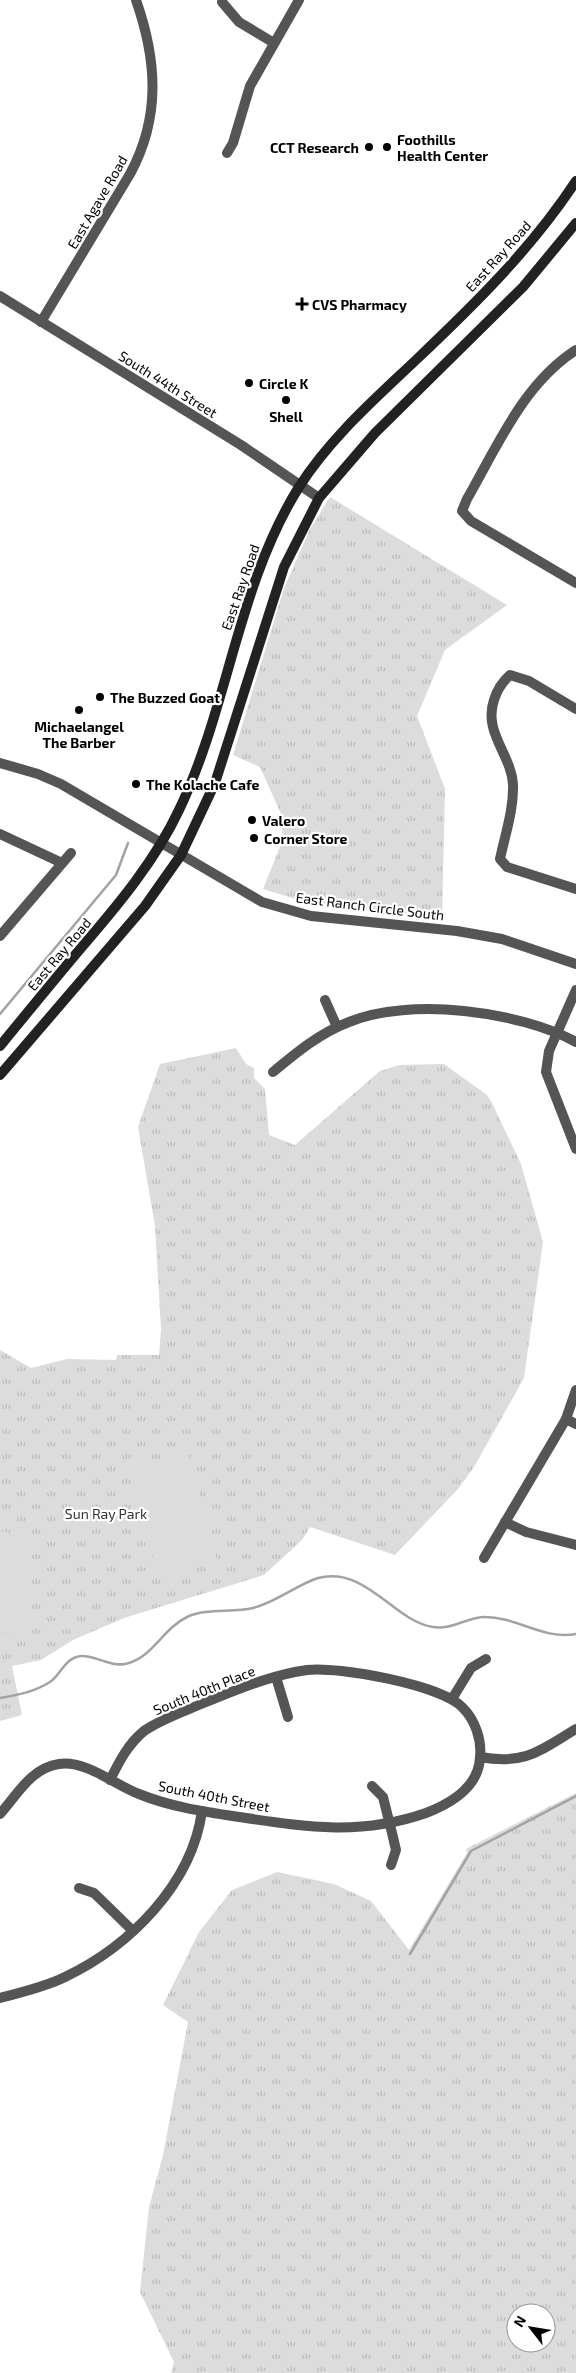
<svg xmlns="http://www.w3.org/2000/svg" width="576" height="2373" viewBox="0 0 576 2373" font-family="'Exo 2',sans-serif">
	<defs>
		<pattern id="grass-tufts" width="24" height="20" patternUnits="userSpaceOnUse" patternTransform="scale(1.25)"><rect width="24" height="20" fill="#dcdcdc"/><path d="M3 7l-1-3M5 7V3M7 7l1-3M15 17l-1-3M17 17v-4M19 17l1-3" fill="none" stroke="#bbb"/></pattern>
	</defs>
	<rect width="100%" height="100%" fill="#fff"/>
	<g fill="url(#grass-tufts)" fill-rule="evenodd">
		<polygon points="330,497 507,605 445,650 417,716 445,789 442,918 312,904 263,889 283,839 281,814 260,767 233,755 284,588 310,529"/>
		<polygon points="236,1048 246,1064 254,1068 254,1078 265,1089 269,1135 295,1145 380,1071 399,1065 444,1064 487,1095 491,1101 521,1164 543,1242 524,1378 474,1467 458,1489 395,1555 310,1527 302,1540 264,1575 124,1618 73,1640 41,1660 12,1666 22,1715 0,1721 0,1350 31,1368 67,1359 116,1360 117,1355 159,1355 161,1329 155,1226 138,1127 160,1064"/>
		<path d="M576,1793V2373H171L174,2362L140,2292L149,2207L163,2155L188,2022L163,2005L199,1932L232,1890L277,1872L334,1884L371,1901L409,1950L467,1853L466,1849ZM516,2313H546V2343H516Z"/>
	</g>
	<g fill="#dcdcdc">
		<polygon points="188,1452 217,1560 158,1576 129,1468"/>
		<polygon points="0,1531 7,1532 28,1543 31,1629 25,1634 0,1633"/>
	</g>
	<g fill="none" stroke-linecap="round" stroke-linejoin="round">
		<g stroke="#a3a3a3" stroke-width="2.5">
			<polyline points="0,1014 116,875 128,843"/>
			<path d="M0,1698C18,1695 34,1692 50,1682C61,1675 64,1658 81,1656C95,1655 110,1667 125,1664C153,1658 162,1629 187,1617C206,1608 232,1613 253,1608C277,1602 296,1585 318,1578C367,1566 393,1621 433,1627C452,1630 467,1617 485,1617C517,1617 543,1640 576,1634"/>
			<polyline points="410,1954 471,1851 576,1796"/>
		</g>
		<g stroke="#555" stroke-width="10">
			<polyline points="222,2 239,22 274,43"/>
			<polyline points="227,153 233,143 250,86 299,0"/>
			<path d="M41,322L130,174C161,117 157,60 136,0"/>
			<path d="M576,350C523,384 497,447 467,499L462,511L471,521L576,583"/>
			<path d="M576,709L529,681L510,675C502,682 497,690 494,700C483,732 511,754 513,784C514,809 505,835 500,859L507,867L576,889"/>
			<polyline points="0,834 62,863"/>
			<polyline points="0,936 71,853"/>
			<polyline points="576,990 549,1051 546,1072 576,1149"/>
			<polyline points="325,1000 337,1027"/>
			<path d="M273,1072C297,1052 320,1033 349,1022C410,997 519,1011 576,1042"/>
			<polyline points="566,1419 576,1424"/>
			<polyline points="505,1522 526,1532 576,1545"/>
			<polyline points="484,1558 566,1419 576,1390"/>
			<polyline points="276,1677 288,1717"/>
			<polyline points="452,1699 471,1668 486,1659"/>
			<path d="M110,1780C119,1762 128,1744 144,1731C163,1718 185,1711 206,1702C239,1689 271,1675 307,1670C338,1666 443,1685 463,1708C475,1720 482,1740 480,1757"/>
			<polyline points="372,1786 383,1797 392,1833 396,1850 391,1865"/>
			<path d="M0,1814C17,1795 31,1768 59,1764C86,1760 115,1785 139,1794C171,1807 206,1812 239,1817C306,1827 360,1836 426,1813C452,1803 479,1787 480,1757C525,1765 539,1751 576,1729"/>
			<polyline points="79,1888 94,1893 133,1931"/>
			<path d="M0,1998C22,1992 45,1987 65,1977C130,1946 192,1884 202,1811"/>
		</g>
		<g stroke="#555" stroke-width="10">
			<polyline points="0,296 241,445 319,498"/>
			<polyline points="0,763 38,774 61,784 262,902 311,916 457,931 502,939 576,964"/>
		</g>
		<g stroke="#222" stroke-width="10">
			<path d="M0,1046C27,1013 54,980 81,948C118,905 155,861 179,810C229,706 237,586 299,487C330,438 375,399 417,359C475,304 532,248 576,181"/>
			<polyline points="0,1075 145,906 181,855 215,783 284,567 319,498 375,433 523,287 576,223"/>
		</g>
	</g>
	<g fill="#000" stroke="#fff" stroke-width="2">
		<circle cx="369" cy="147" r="5"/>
		<circle cx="387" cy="147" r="5"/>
		<path d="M299.5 296.5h5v5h5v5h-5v5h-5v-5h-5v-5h5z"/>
		<circle cx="249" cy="383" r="5"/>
		<circle cx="286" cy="400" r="5"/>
		<circle cx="100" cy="697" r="5"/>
		<circle cx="79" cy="710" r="5"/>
		<circle cx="136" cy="784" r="5"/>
		<circle cx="252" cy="820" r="5"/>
		<circle cx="254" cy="838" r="5"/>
	</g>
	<g text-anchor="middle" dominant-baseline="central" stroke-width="4.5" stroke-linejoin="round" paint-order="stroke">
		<g font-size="14" font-weight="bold" fill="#000" stroke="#fff" text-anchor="start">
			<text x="397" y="139">Foothills<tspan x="397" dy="16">Health Center</tspan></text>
			<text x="359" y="147" text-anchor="end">CCT Research</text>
			<text x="312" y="304">CVS Pharmacy</text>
			<text x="259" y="383">Circle K</text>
			<text x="286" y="416" text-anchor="middle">Shell</text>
			<text x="110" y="697">The Buzzed Goat</text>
			<text x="79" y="726" text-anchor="middle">Michaelangel<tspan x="79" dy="16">The Barber</tspan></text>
			<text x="146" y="784">The Kolache Cafe</text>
			<text x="262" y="820">Valero</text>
			<text x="264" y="838">Corner Store</text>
		</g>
		<g font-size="14" fill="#000" stroke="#fff">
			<text transform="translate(97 202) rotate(-60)">East Agave Road</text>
			<text transform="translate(498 256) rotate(-48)">East Ray Road</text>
			<text transform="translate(168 384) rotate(32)">South 44th Street</text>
			<text transform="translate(240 587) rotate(-71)">East Ray Road</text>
			<text transform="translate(370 906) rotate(7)">East Ranch Circle South</text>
			<text transform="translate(59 954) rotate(-50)">East Ray Road</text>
			<text transform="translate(204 1690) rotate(-22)">South 40th Place</text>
			<text transform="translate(214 1796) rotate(11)">South 40th Street</text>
		</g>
		<g font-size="14" fill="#333" stroke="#fff">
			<text x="106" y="1513">Sun Ray Park</text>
		</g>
	</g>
	<g transform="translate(531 2328) rotate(301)"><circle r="24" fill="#ffffff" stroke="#999999"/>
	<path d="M0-4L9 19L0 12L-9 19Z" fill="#000000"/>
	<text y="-8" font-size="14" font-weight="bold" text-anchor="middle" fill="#000000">N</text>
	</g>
</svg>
